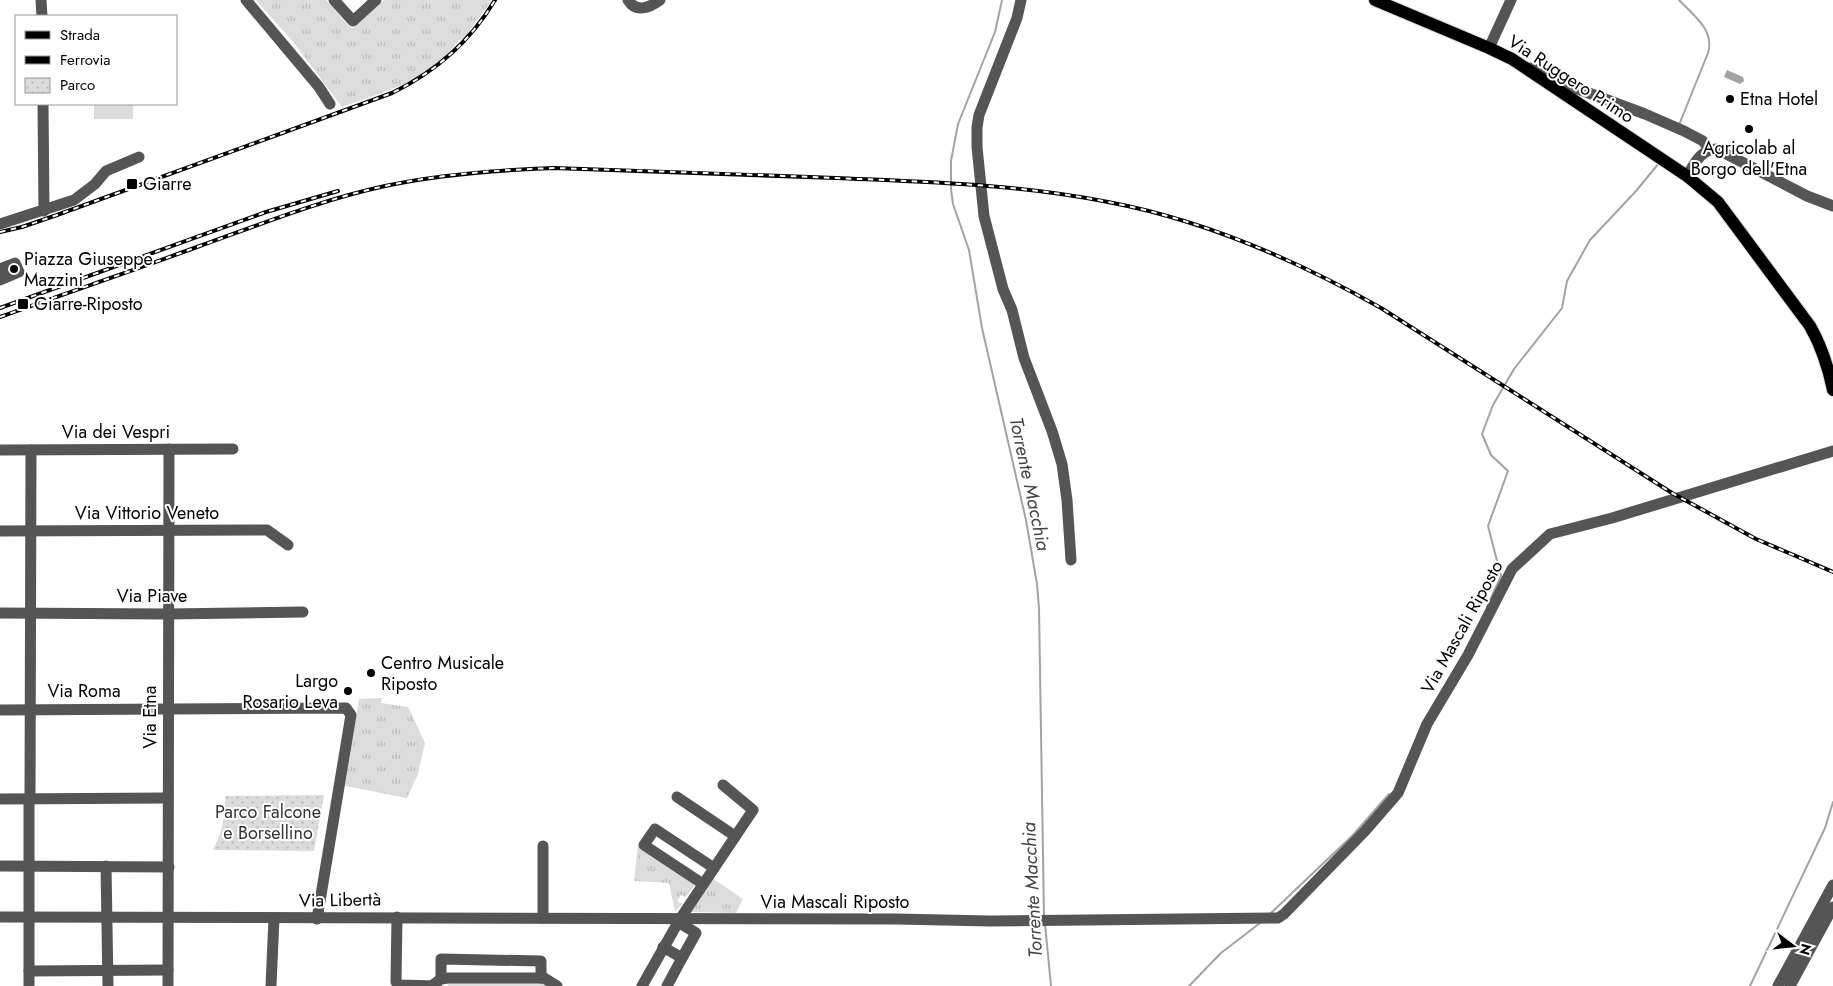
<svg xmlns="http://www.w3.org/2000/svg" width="1833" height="986" viewBox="0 0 1833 986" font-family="Jost,sans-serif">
	<defs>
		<pattern id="grass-tufts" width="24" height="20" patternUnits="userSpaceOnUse" patternTransform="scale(1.25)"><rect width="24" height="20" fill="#dcdcdc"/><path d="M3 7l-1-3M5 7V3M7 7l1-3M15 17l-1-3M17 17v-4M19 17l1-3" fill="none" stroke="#bbb"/></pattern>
		<pattern id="park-dots" width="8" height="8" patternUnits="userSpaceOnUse" patternTransform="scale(1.25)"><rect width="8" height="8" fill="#dcdcdc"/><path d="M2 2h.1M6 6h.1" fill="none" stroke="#bbb" stroke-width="1.8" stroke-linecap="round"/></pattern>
	</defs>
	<rect width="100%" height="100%" fill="#fff"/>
	<g fill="url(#grass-tufts)">
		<path d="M256,0H326L352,29L384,0H492L464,39L459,40C454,46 450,53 444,58C416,84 378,94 342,107L294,43Z"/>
		<polygon points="382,698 381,703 408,707 425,743 418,774 407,798 345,786 359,699"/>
		<polygon points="638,845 696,883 686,897 681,895 677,901 682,904 675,912 669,883 634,881"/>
		<polygon points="712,878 743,899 736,913 690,912"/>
	</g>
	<path fill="url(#park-dots)" d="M324,795L314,851L213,850C223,830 225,818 225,796Z"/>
	<g fill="#dcdcdc">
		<rect x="94" y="104" width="39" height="15"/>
		<polygon points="448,982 544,983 550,986 448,986"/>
	</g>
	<polygon fill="#a3a3a3" points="1727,70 1743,77 1744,81 1740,84 1724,77"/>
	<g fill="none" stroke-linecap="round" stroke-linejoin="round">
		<g stroke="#a3a3a3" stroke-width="2">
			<polyline points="1002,0 995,32 958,124 951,161 951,189 953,204 969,250 982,328 1026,520 1037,584 1039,608 1044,917"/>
			<path d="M1679,0C1693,15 1715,30 1708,53L1679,125"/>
			<polyline points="1487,607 1501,576 1488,526 1508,471 1491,455 1482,434 1493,405 1514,369 1562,308 1567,281 1590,240 1636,191 1659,163"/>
			<polyline points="1271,913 1353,835 1389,794"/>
			<polyline points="1045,924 1051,986"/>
			<polyline points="1189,986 1221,953 1260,923"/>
			<polyline points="1750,986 1825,828 1833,802"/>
		</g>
		<defs>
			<path id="major" d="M1375,0L1489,48L1512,59L1687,176L1718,202L1810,326C1822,347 1828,366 1833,390"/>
		</defs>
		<use href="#major" stroke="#dbdbdb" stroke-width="14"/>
		<g stroke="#555" stroke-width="11">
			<polyline points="41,0 42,16"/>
			<polyline points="246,0 319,87 330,104"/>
			<polyline points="334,0 353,21 376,0"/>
			<path d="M628,0C636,13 649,8 660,0"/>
			<polyline points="1021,0 1017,18 979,115 977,127 977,147 984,216 1003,289 1012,310 1024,358 1052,431 1062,464 1067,500 1071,560"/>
			<polyline points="1489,48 1511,0"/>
			<polyline points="1530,68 1540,71 1562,83 1645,114 1684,131 1703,141 1706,145 1708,150"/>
			<polyline points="43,104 44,211"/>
			<path d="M1687,176C1695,163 1701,149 1717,149L1807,196L1833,206"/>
			<polyline points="0,224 74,200 95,184 106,171 139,157"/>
			<polyline points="0,269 15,263 19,272 0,280"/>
			<polyline points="0,450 233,449"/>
			<polyline points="0,531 267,530 288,545"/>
			<polyline points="0,613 168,614 303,612"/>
			<polyline points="0,710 346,708 351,715 317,919"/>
			<polyline points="677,797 735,836"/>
			<polyline points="0,799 168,798"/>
			<polyline points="0,866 169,867"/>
			<polyline points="106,866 108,986"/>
			<polyline points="703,884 644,845 655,829 714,868"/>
			<polyline points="0,917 896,919 990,921 1278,918 1284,914 1365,831 1398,793 1427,724 1468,655 1512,569 1550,534 1612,518 1833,451"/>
			<polyline points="397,917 396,982 400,985 436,986"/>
			<polyline points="543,918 543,846"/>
			<polyline points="678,922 696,933 682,958"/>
			<polyline points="663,947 682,958 667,986"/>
			<polyline points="29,971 168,970"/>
			<polyline points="441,979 441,959 541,961 541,978"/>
			<polyline points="433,985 441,979 448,978 544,978 557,986"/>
			<polyline points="29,986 29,802 30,798 31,450"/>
			<polyline points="168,986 169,449"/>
			<polyline points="271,986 274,918"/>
			<polyline points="642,986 680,919 753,810 723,785"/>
			<polyline points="1778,986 1833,885"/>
			<polyline points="1790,986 1833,907"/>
		</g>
		<use href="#major" stroke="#000" stroke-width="12"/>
		<defs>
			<g id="rail">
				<path d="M0,232L22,227L57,215L392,93C435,72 470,42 495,0"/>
				<polyline points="0,308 266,212 338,191"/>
				<path d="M0,317C66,293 132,271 197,247C259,225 320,200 385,186C441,174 497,170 554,168C648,171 742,174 836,178C927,182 1018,184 1108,202C1204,220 1296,260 1381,308L1672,493L1756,539L1833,572"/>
			</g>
		</defs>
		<use href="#rail" stroke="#000" stroke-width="4"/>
		<use href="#rail" stroke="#fff" stroke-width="2" stroke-dasharray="5.5" stroke-linecap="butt"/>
	</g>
	<g fill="#000" stroke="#fff" stroke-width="2">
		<circle cx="1730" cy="99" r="5"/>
		<circle cx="1749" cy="129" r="5"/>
		<rect x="126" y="178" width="12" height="12" rx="2.5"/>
		<circle cx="14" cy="269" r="5"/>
		<rect x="17" y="298" width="12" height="12" rx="2.5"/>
		<circle cx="371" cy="673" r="5"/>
		<circle cx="348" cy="691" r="5"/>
	</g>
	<g text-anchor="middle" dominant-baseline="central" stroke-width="4" stroke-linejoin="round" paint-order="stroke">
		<g font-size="18" fill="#000" stroke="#fff">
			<text transform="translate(1571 79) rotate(33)">Via Ruggero Primo</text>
			<text x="116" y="432">Via dei Vespri</text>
			<text x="147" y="513">Via Vittorio Veneto</text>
			<text x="152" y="596">Via Piave</text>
			<text transform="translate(1462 627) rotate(-61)">Via Mascali Riposto</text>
			<text x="84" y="691">Via Roma</text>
			<text transform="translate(150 717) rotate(-90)">Via Etna</text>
			<text transform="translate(340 900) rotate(-1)">Via Libertà</text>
			<text x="835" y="902">Via Mascali Riposto</text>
		</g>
		<g font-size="18" fill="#000" stroke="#fff" text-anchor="start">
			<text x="1740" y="99">Etna Hotel</text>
			<text x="1749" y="148" text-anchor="middle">Agricolab al<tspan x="1749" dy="21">Borgo dell'Etna</tspan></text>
			<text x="143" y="184">Giarre</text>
			<text x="24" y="259">Piazza Giuseppe<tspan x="24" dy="21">Mazzini</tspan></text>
			<text x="34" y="304">Giarre-Riposto</text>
			<text x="381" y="663">Centro Musicale<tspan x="381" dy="21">Riposto</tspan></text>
			<text x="338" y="681" text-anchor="end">Largo<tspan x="338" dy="21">Rosario Leva</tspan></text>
		</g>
		<g font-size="18" fill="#333" stroke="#fff">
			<text x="268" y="812">Parco Falcone<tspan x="268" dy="21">e Borsellino</tspan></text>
		</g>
		<g font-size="19" font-style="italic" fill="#444" stroke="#fff">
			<text transform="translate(1030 484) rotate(78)">Torrente Macchia</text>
			<text transform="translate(1032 890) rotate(-93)">Torrente Macchia</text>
		</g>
	</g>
	<rect x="15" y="15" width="162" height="90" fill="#ffffff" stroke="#999999"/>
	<rect x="25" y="31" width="25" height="8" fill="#000000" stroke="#999999"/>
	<text x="60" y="40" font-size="15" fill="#000000">Strada</text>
	<rect x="25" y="56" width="25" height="8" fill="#000000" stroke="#999999"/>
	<text x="60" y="65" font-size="15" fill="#000000">Ferrovia</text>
	<rect x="25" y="78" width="25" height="15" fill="url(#park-dots)" stroke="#999999"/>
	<text x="60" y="90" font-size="15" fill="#000000">Parco</text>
	<g transform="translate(1793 946) rotate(106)" stroke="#ffffff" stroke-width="4" paint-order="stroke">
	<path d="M0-4L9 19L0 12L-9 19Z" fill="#000000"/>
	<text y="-8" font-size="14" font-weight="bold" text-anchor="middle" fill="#000000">N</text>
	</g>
</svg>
